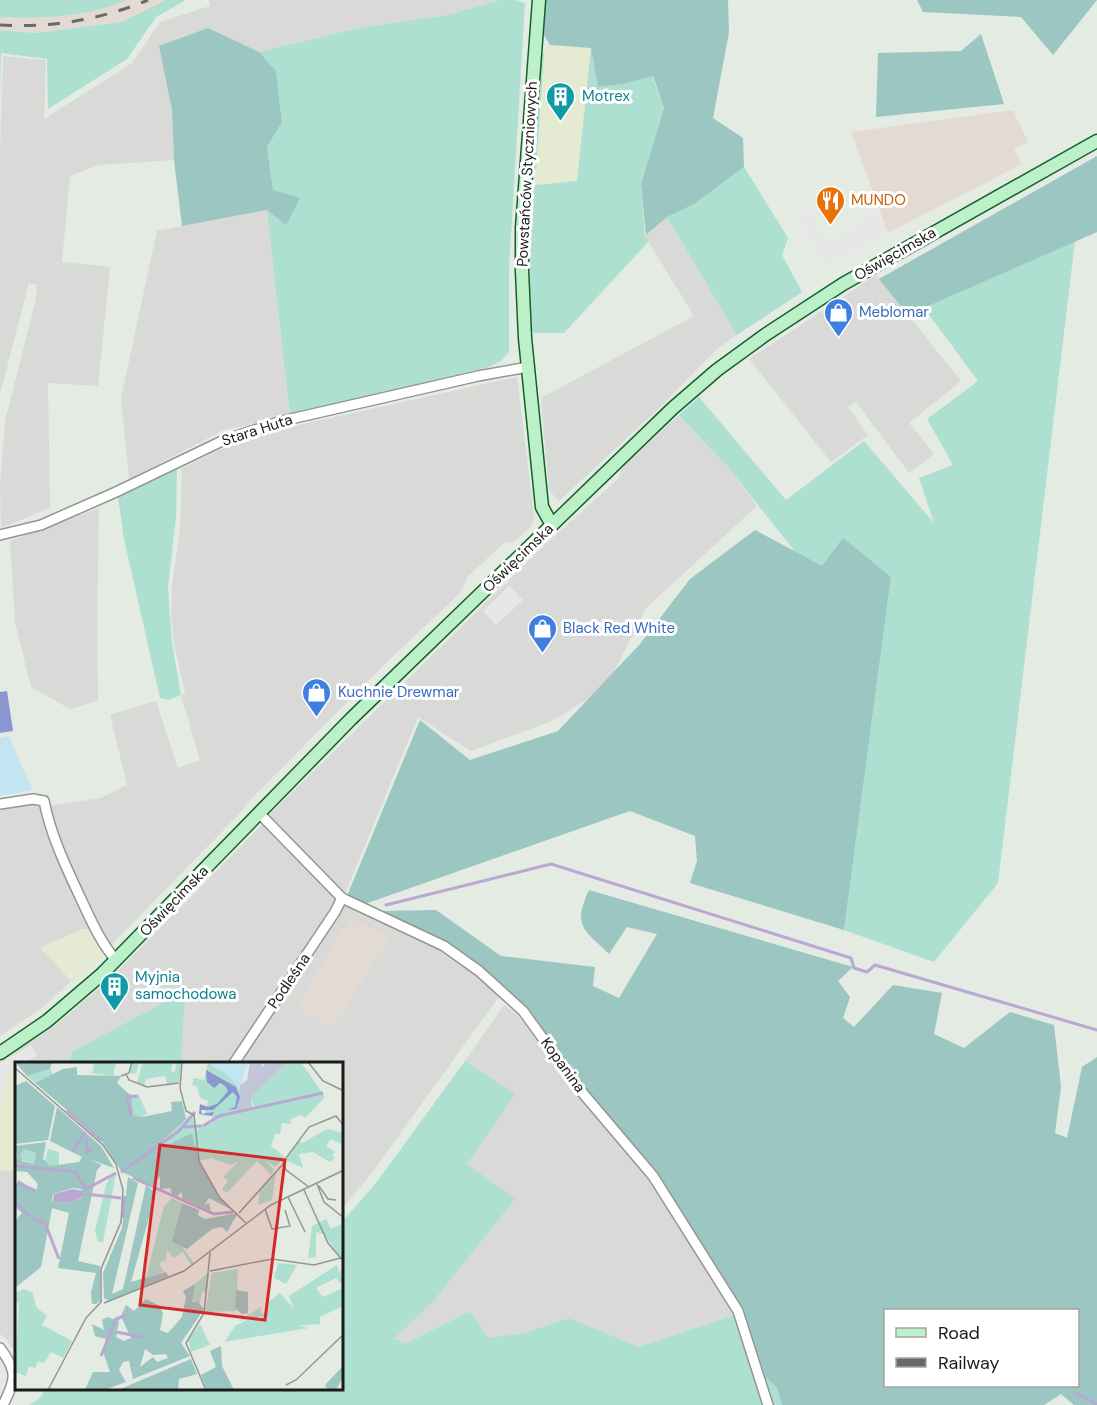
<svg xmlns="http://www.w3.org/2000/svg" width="1097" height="1405" viewBox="0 0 1097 1405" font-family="'DM Sans',sans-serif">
	<rect width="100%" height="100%" fill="#e3ebe2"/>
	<g fill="#d9d9d8">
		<polygon points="209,0 500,0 448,15 358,28 259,52 208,28 160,46 172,110 174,160 99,165 70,176 62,262 110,267 98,386 48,383 50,508 1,528 0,484 5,421 36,299 37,285 29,283 0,394 0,153 3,56 46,60 44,119 132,63 160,22 210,6"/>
		<polygon points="267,210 290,416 224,430 129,479 121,398 157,231"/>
		<polygon points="667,217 737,335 718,348 659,408 559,501 549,490 541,398 694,316 645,236"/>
		<polygon points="876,275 961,381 909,423 934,454 909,473 856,402 848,407 868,435 831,462 749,359"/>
		<polygon points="517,377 534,517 531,526 514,542 504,543 467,577 461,592 390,659 247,803 242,811 115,941 42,1008 0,1036 0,807 37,800 40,807 101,798 127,785 110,715 156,701 178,768 200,760 181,696 185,693 174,643 171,611 172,585 180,530 182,468 228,446 294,426"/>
		<polygon points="679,415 728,467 757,506 646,608 606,688 552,721 471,751 418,717 344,896 268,816 549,541 618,479 623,467"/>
		<polygon points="99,508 97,623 98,701 70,709 31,687 15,622 10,541"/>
		<polygon points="262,825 266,827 338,900 444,951 476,974 500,995 374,1170 342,1209 342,1063 181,1063 184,992 72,1052 70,1063 16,1063 16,1355 7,1340 0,1334 0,1062 56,1025 110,979"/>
		<polygon points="504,1005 519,1017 584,1100 650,1179 734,1314 747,1311 639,1347 569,1318 523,1333 488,1338 470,1311 406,1343 393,1339 434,1299 514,1199 466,1164 514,1094 465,1061"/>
	</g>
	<g fill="#e5ead2">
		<polygon points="550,45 591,48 577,181 536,185 544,54"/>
		<polygon points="82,929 89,929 104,954 74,984 40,948"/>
		<polygon points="16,1068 16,1156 14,1170 0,1171 0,1072"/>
	</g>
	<g fill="#e4dad4">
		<polygon points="127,0 166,0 122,22 36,33 0,30 0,17 32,18 78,13"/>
		<polygon points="1013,110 1028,142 1014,149 1022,164 888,233 851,132"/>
		<polygon points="349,919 390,937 333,1027 296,1008"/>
	</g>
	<g fill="#ade0d1">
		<path d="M0,0H127C88,17 42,19 0,17Z"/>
		<polygon points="166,0 186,0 156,17 127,59 48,109 47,59 1,53 0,99 0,30 36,33 122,22"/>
		<polygon points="500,0 516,0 525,3 509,269 509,352 502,360 489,367 290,416 267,210 273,190 267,147 282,122 276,71 259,52 358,28 448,15"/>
		<polygon points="591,48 598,87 623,84 652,76 664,108 641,184 645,236 649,241 564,333 535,333 532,331 528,277 530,276 532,190 536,185 577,181"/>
		<polygon points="541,53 544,54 536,173 530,170"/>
		<polygon points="744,167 788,238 782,255 802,292 737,335 667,217 694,204"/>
		<polygon points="1075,241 998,883 934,962 844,930 891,577 822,566 796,553 728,467 679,415 699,397 786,500 864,441 934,523 919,478 953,465 927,419 978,381 924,308"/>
		<polygon points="177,468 176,517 168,588 172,643 181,695 168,700 160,698 124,539 118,497"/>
		<polygon points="185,991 181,1063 70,1063 72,1052"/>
		<polygon points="465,1061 515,1094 467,1164 515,1199 434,1300 394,1339 406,1343 470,1311 488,1338 523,1333 569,1318 639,1347 747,1311 758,1344 766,1378 777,1386 782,1405 29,1405 39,1399 46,1389 342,1388 342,1222 376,1183"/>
	</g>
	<g fill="#9bc6c1" fill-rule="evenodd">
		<polygon points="544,0 728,0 729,32 713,118 743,138 744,167 694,204 667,217 646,235 641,184 664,108 653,76 623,84 598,87 591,48 550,45 541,30"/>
		<polygon points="917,0 1097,0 1053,55 1021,17 923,12"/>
		<polygon points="208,28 259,52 276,71 282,122 267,147 273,190 300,198 286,225 267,210 182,226 174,160 172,110 159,46"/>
		<polygon points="981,34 1004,104 876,117 878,53 961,51"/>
		<polygon points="1097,156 1097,232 908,315 879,279"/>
		<polygon points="755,530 822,566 843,538 891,577 844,930 690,883 697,861 695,836 630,811 362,905 347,896 420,720 470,760 558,731 640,644 690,579"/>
		<path d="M589,890L853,967L838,981L850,997L843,1018L854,1027L893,985L942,993L934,1034L964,1048L1010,1012L1054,1025L1061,1087L1055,1133L1067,1138L1082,1067L1097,1057V1405H1074L1061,1394L1044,1405H782L777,1387L766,1378L743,1308L655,1169L587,1093L524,1006L480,965L448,943L383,911L436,910L501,956L595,967L593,986L619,998L657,934L627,927L609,954C584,929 572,927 589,890ZM886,1310H1078V1386H886Z"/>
	</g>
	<polygon fill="#c3e4f1" points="9,736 32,790 0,796 0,738"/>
	<polygon fill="#8996d1" points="7,691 13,731 0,733 0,692"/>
	<g fill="#e7e7e7">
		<polygon points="876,210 887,234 824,268 798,216 810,211 826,241"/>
		<polygon points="509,586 523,600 496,625 483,611"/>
		<polygon points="31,1045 37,1055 25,1063 16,1063 16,1068 7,1074 2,1103 0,1103 0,1063"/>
	</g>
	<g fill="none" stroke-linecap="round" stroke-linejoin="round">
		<g stroke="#baa7d4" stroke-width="3">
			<polyline points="386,905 551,864 851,958 854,968 867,972 875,965 1097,1030"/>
			<polyline points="1076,1393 1097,1404"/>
		</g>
		<defs>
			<g id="street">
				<polyline points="0,535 41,525 116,492 222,441 282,421 478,376 528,367"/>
				<path d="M0,804L33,799L44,801C51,836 66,867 81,899C91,920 100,942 116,960"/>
				<polyline points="259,813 342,898 444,946 479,971 523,1011 581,1091 653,1176 738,1311 768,1405"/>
				<polyline points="234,1063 335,912 342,898"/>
				<path d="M0,1348C18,1372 16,1379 3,1405"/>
			</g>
			<g id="secondary">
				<polyline points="539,0 522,228 522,271 525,338 542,507 552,525"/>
				<polyline points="0,1053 47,1021 102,974 351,719 673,408 717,370 765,335 843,284 1097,141"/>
			</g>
		</defs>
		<use href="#street" stroke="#959595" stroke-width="12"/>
		<use href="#secondary" stroke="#12622a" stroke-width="15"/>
		<use href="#street" stroke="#fff" stroke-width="9"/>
		<use href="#secondary" stroke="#bbf0c8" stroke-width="12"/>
		<path stroke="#696969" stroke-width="3" stroke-dasharray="12 12" stroke-linecap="butt" d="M0,25C51,28 100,20 148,0"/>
	</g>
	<defs>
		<symbol id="building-pin" viewBox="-11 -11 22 30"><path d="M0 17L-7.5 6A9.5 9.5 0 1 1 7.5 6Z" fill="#0f9aa8" stroke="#fff"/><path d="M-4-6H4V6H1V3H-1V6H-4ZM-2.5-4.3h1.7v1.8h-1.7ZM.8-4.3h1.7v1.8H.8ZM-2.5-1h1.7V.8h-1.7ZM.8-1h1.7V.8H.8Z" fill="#fff"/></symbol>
		<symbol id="restaurant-pin" viewBox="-11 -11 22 30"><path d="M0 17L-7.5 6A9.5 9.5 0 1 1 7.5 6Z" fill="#e8710a" stroke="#fff"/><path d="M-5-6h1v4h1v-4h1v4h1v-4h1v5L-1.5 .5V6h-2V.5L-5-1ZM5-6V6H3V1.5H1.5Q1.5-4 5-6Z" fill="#fff"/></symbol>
		<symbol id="shop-pin" viewBox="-11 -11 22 30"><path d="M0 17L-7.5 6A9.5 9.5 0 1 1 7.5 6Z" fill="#3f7fe0" stroke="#fff"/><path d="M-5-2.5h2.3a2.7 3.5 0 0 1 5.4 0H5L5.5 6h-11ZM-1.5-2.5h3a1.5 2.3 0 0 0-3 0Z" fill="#fff"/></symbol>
	</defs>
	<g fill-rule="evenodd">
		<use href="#building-pin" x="544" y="80" width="33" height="45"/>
		<use href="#restaurant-pin" x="814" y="184" width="33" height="45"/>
		<use href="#shop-pin" x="822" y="296" width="33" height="45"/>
		<use href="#shop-pin" x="526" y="612" width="33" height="45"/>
		<use href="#shop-pin" x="300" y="676" width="33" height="45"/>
		<use href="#building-pin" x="98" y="970" width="33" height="45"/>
	</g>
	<g text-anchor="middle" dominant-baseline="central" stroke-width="6" stroke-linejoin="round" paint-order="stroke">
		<g font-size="15" fill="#0d838f" stroke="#fff" text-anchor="start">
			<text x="582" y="96">Motrex</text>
			<text x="135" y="977">Myjnia<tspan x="135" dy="17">samochodowa</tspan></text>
		</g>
		<g font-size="15" fill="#1b1b1b" stroke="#fff">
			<text transform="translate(527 174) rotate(-87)">Powstańców Styczniowych</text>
			<text transform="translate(895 254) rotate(-30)">Oświęcimska</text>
			<text transform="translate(257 430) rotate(-18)">Stara Huta</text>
			<text transform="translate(518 558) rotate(-44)">Oświęcimska</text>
			<text transform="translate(174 901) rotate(-46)">Oświęcimska</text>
			<text transform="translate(289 981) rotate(-56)">Podleśna</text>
			<text transform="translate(563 1065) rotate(54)">Kopanina</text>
		</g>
		<g font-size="15" fill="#c56008" stroke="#fff" text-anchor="start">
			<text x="851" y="200">MUNDO</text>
		</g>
		<g font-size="15" fill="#366cbe" stroke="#fff" text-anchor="start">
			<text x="859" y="312">Meblomar</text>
			<text x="563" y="628">Black Red White</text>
			<text x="338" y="692">Kuchnie Drewmar</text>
		</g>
	</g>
	<g transform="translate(15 1062)">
		<rect width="328" height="328" fill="#e3ebe2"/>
		<path d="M74,0H101L98,14L77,11L79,3ZM117,0H158L156,9L160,10L161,0H167L164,20L152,22L150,14L131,17L129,24L122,21L127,2L124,1L121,12L115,11ZM272,0H286L310,35L290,56L286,53L276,57V62L267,61L265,72H260L256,84L270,95L260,105L250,98L259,108L256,113L242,99L212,131L207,127L213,119L208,115L223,100L215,103L196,96L183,99L178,86L159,80L149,85L145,81L176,52L182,67L197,61V54L189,53L193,39L185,36L182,24L177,23L179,16L189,18L193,1L212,12L224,26L222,51L239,46L236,36ZM35,7L39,14L20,21L12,14ZM112,31L124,34L132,51L127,55L118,53ZM312,67L328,71V83L316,77L311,84L320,90L317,93L320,96L315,100L298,90L284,92L288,106L271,98L284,78L287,81ZM0,87L3,95L9,87L21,91L20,102L0,96ZM33,87L44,90V104H35L30,99ZM261,110L257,138L243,143L245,128ZM101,112L88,180H83L80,169L91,123L95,114ZM157,136L167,141L157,180L167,184L179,201L176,203L168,190L158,196L152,188L151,198L144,201L149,210L131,216L149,144ZM311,157L316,167L328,161V194L325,195L309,172L301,170V195L293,196L297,164ZM263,201L282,203L271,222L259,216ZM322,203L324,211L328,205V224L321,216L301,226L308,235L328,226V244L305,255V262L279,264L246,254L224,259L246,245V251L251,252L252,241L265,231L279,247L274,234ZM223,207L221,249L190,250L197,211ZM191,212L194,213L192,229L187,230L184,244L176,237L180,222ZM9,227L18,231L21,245L32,254L27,263L57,279L48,296L36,290L29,301L23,299L20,306L14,304L11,314L0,310L4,241L0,240V231ZM237,256H251L294,266L209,280L221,263ZM185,262L195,283L176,290L173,278Z" fill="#ade0d1"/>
		<path d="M0,0H37L35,7L12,14ZM62,5V13L106,14L102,21L116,34L118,53L127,55L157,49L156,40L167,39L171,57L145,81L149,85L177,71L184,99L205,136L219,149L194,136L189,143L194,141L196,149L167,136V130L162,134L157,132L155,126L145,127V114L138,124L107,110L84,75L20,21L48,7ZM11,19L40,44L33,78L0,82V24ZM42,45L86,84L99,106L74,97L87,103L82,108L63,199L85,204V239L81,242H77L76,230L81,211L43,206L54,151L37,146L26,205L0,226V159L7,151L0,145V124L4,118L21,130L23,122L12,110L0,109V96H3L6,94L7,99L19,102L21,91L9,87L3,96L0,84L31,80L28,97L35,104L64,100L67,95L35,79ZM58,126L66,127L68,135L54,141L37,139L38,132ZM113,115L123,121L97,232L108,227L131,123L138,129L135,152L116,220L151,210L154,214L94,239L89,236L88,211L107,166ZM167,141L184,148L183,153L190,157L223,151L212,170L207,165L197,167L172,187L157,180ZM180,222L177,240H183L189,247L166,281L175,294L118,317L114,299L108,300L104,308L111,320L89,328H70L78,310H95L88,290L91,277L80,274L77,262L89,268L87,258L92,255L104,259L101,275L109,279L116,276L106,254L111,243L119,249L131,237L145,244L148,252L145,268L153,271L167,255L171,235L168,229ZM130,287L138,293L151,292L153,296L142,300L138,295L125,305ZM221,228L233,230V251L227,252L220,246ZM206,284L207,304L219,328H192L186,313L201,305L195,289ZM176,297L182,312L164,317L163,328H103ZM328,304V315L321,328H313L310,323Z" fill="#9bc6c1" fill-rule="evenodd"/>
		<path d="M235,0H247V5L252,0H272L236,36L237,45L221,49L225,23L232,18Z" fill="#c1c7d7"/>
		<path d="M233,0L224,26L212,12L193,1Z" fill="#c3e4f1"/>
		<path d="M191,8L221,25L225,35L221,47L212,48L220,45L222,35L218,30L198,48H186L187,52L199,50L197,54L184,52L185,42L193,45L202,42L213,29L210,24L205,21L199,26L192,20Z" fill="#8996d1"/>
		<path d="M58,127L67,129L69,134L54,141L38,139L39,132Z" fill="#baa7d4"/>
		<path fill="none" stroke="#baa7d4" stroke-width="3" d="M52,48L87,79M116,54L112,35L123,34M188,64L204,54L308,31M169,65L187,64M71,76L72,90L78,87M58,89L70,70M0,104L60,110L71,127L101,111M106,110L164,69L180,50M118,116L199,152L218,150M2,121L21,129M70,132L106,136M0,140L16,155M17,156L30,161L44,197M108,156L110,134M101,270L127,275M86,294L101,257L112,253"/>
		<path fill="none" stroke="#939892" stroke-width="1.5" d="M167,0L165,26L171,49L179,53L184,99L205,136L232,162M293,0L308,19L329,29M0,6L88,83L101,102L108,128L106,160L86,207V240L71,256L33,328M111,12L114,18L132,25L164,21M106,14L114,11L117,0M302,122L309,140L329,156M304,124L313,137L321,138M294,125L271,108L268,100L294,65L321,54L329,64M289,128L313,181L329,200M273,135L290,170M250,147L257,167L275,164L270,148M224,151L268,102M195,209L257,197L299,203L329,195M89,241L169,209L256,143L329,108M271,323L281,318L329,272M191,328L171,281L189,251L195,191"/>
		<path fill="#d62828" fill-opacity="0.15" stroke="#d62828" stroke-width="3" d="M145,83L270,98L250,258L125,243Z"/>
		<rect width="328" height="328" fill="none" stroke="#1b1b1b" stroke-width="3"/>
	</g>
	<rect x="884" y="1309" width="195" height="78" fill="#ffffff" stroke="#a4a4a4" stroke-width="1.5"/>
	<rect x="896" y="1328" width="30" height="9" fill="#bbf0c8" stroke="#a4a4a4" stroke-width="1.5"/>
	<text x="938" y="1339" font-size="18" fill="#1b1b1b">Road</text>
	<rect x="896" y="1358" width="30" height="9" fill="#696969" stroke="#a4a4a4" stroke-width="1.5"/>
	<text x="938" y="1369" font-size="18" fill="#1b1b1b">Railway</text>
</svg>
